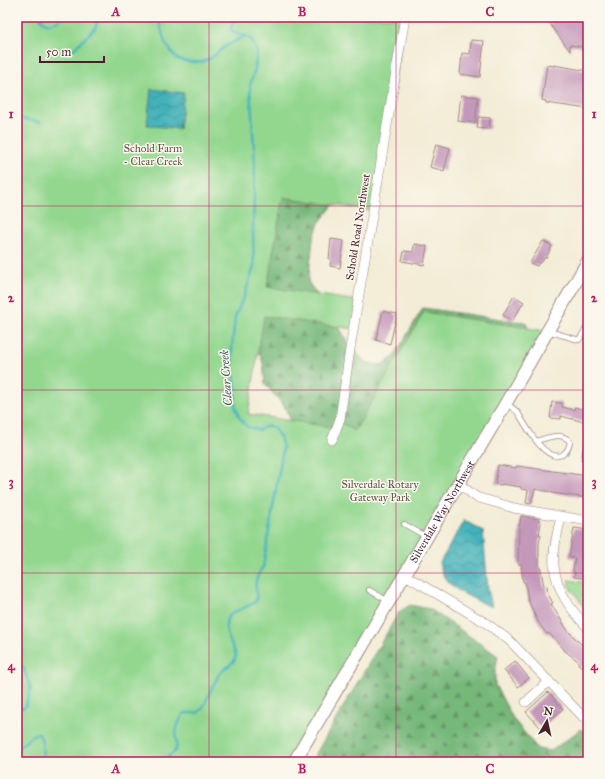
<svg xmlns="http://www.w3.org/2000/svg" width="605" height="779" viewBox="0 0 605 779" font-family="'IM FELL Great Primer',serif">
	<defs>
		<pattern id="forest-firs" width="22" height="20" patternUnits="userSpaceOnUse"><rect width="22" height="20" fill="#76b87a"/><path d="M5 1l3.5 6h-7zM16 11l3.5 6h-7z" fill="#639564"/></pattern>
		<pattern id="water-waves" width="16" height="10" patternUnits="userSpaceOnUse"><rect width="16" height="10" fill="#42b2ba"/><path d="M0 5q4-4 8 0t8 0" fill="none" stroke="#399097"/></pattern>
	</defs>
	<rect width="100%" height="100%" fill="#fbf7ec"/>
	<filter id="ink" filterUnits="userSpaceOnUse"><feTurbulence type="fractalNoise" baseFrequency=".025" numOctaves="2"/><feDisplacementMap in="SourceGraphic" scale="8" xChannelSelector="R" yChannelSelector="G"/><feConvolveMatrix kernelMatrix="1 2 1 2 8 2 1 2 1" color-interpolation-filters="sRGB"/></filter>
	<filter id="wash" filterUnits="userSpaceOnUse"><feTurbulence type="fractalNoise" baseFrequency=".012" numOctaves="4" result="noise"/><feDisplacementMap in="SourceGraphic" scale="16" xChannelSelector="R" yChannelSelector="G"/><feGaussianBlur stdDeviation="0.9" result="paint"/><feColorMatrix in="noise" values="0 0 0 0 0 0 0 0 0 0 0 0 0 0 0 0 0 1.4 0 .05"/><feComposite in="paint" operator="in"/></filter>
	<g filter="url(#wash)">
		<rect width="100%" height="100%" fill="#f3ecd6"/>
		<g fill="url(#forest-firs)" stroke="#606c52">
			<polygon points="266,182 339,198 319,223 313,240 308,282 332,315 347,341 365,362 380,365 393,358 423,308 514,321 526,322 529,333 403,434 295,429 284,406 265,384 263,363 254,337"/>
			<polygon points="410,605 430,609 498,656 495,671 495,685 514,720 538,749 551,751 581,729 588,736 588,762 311,762 399,612"/>
		</g>
		<g fill="#93d78f" stroke="#6e7b5d">
			<polygon points="17,17 405,17 373,211 283,197 267,287 358,301 354,329 264,316 248,414 336,428 339,422 355,431 424,312 547,331 294,762 17,762"/>
			<polygon points="568,580 588,583 588,614 574,592 571,590"/>
		</g>
		<g fill="url(#water-waves)" stroke="#466872">
			<polygon points="151,89 184,93 179,129 147,125"/>
			<path d="M464,520L483,531L488,589L492,607C477,601 453,591 444,577C442,573 441,568 439,564Z"/>
		</g>
		<g fill="none" stroke-linecap="round" stroke-linejoin="round">
			<g stroke="#42b2ba" stroke-width="2.5">
				<path d="M40,17C47,28 55,23 64,17"/>
				<polyline points="152,17 181,21"/>
				<polyline points="158,18 165,43 177,59 188,62 202,62 211,58 226,46 245,36"/>
				<polyline points="63,54 75,48 95,28 99,17"/>
				<polyline points="17,118 40,122"/>
				<polyline points="17,637 21,642 21,654 17,656"/>
				<polyline points="17,664 23,667 31,689 25,707 17,710"/>
				<path d="M17,749L34,734L39,733C43,741 43,754 42,762"/>
				<polyline points="66,762 68,760 88,762"/>
				<path d="M112,762C127,756 136,751 151,762"/>
				<path d="M162,762C166,757 173,755 176,749C178,745 176,741 176,737C176,728 179,720 184,713H197L203,708L210,692L219,674L234,661L236,656L235,652C229,639 217,619 236,611C244,608 250,606 256,601C257,593 255,586 256,581C257,576 260,571 263,567L283,448L280,437L273,427L266,426L259,430L247,427L239,417L235,405L236,387L233,369L232,347L235,317L245,294L254,266L253,231L255,163L250,85L255,69L257,51L251,39L246,36L237,34L231,30L233,17"/>
			</g>
		</g>
		<g id="blocks">
			<g fill="#c498bb">
				<polygon points="558,17 588,17 588,48 570,45 570,51 549,23"/>
				<polygon points="471,40 484,41 480,77 460,74 462,53 470,54"/>
				<polygon points="547,65 554,66 554,65 588,71 588,109 546,103 546,101 542,100"/>
				<polygon points="461,95 478,97 475,123 458,121"/>
				<polygon points="478,117 490,118 489,129 477,128"/>
				<polygon points="436,144 450,148 444,171 430,167"/>
				<polygon points="331,239 344,241 340,268 330,266 331,260 329,259"/>
				<polygon points="543,241 552,246 546,258 545,257 541,263 540,262 537,266 530,263"/>
				<polygon points="414,244 427,246 424,265 402,261 404,251 413,252"/>
				<polygon points="514,296 524,302 512,321 503,315"/>
				<polygon points="383,311 397,314 390,344 376,340"/>
				<polygon points="552,402 562,403 562,407 574,410 575,407 588,411 588,423 561,416 561,419 550,418"/>
				<polygon points="585,441 588,441 588,462 581,461"/>
				<polygon points="498,465 516,468 517,466 588,476 588,498 552,493 552,492 535,489 531,504 526,503 528,490 521,489 521,487 502,484 502,485 495,484"/>
				<polygon points="521,516 539,519 539,521 541,522 539,535 541,535 539,543 539,567 541,569 544,587 547,586 548,594 553,603 551,604 568,631 581,644 588,648 588,671 578,664 579,662 564,650 564,649 549,633 547,634 538,622 528,600 525,582 523,582 521,564 518,564 519,529"/>
				<polygon points="574,528 588,530 588,579 574,577 575,572 573,571 575,558 569,557"/>
				<polygon points="515,661 529,678 518,687 504,670"/>
				<polygon points="548,692 563,709 541,728 526,712"/>
			</g>
		</g>
	</g>
	<g filter="url(#ink)">
		<use href="#blocks" fill-opacity="0" stroke="#9e8680" stroke-width="1"/>
		<g fill="none" stroke-linecap="round" stroke-linejoin="round">
			<defs>
				<g id="lane">
					<polyline points="548,331 579,340 588,325"/>
					<path d="M506,403C510,406 515,409 518,413C526,425 544,462 562,455C567,452 569,448 570,442C563,431 547,438 536,441"/>
					<polyline points="404,524 427,537"/>
					<polyline points="369,590 388,601"/>
				</g>
				<g id="street">
					<polyline points="332,440 340,419 350,349 405,17"/>
					<polyline points="458,483 476,497 514,508 588,521"/>
					<path d="M561,517C558,531 552,551 554,566C557,592 571,610 588,628"/>
					<polyline points="405,575 486,623 510,641 588,722"/>
					<polyline points="526,702 549,681"/>
				</g>
				<g id="secondary">
					<path id="s1" d="M294,762L506,403L588,261"/>
				</g>
			</defs>
			<use href="#lane" stroke="#9e8680" stroke-width="6"/>
			<use href="#street" stroke="#9e8680" stroke-width="10"/>
			<use href="#secondary" stroke="#9e8680" stroke-width="14"/>
			<use href="#lane" stroke="#fff" stroke-width="4.5"/>
			<use href="#street" stroke="#fff" stroke-width="9"/>
			<use href="#secondary" stroke="#fff" stroke-width="12"/>
		</g>
	</g>
	<path fill="none" stroke="#c2185b" stroke-width="1" stroke-opacity="0.55" d="M209,17V762M396,17V762M17,206H588M17,390H588M17,573H588"/>
	<g text-anchor="middle" dominant-baseline="central" stroke-width="3" stroke-linejoin="round" paint-order="stroke">
		<g font-size="11" fill="#605649" stroke="#fbf7ec">
			<text x="153" y="148">Schold Farm<tspan x="153" dy="13">- Clear Creek</tspan></text>
			<text x="380" y="484">Silverdale Rotary<tspan x="380" dy="13">Gateway Park</tspan></text>
		</g>
		<g font-size="11" fill="#4a1f2b" stroke="#fbf7ec">
			<text transform="translate(358 227) rotate(-81)">Schold Road Northwest</text>
			<text stroke="none"><textPath href="#s1" startOffset="291">Silverdale Way Northwest</textPath></text>
		</g>
		<g font-size="12" font-style="italic" fill="#475a64" stroke="#fbf7ec">
			<text transform="translate(226 378) rotate(-94)">Clear Creek</text>
		</g>
	</g>
	<rect width="605" height="779" fill="none" stroke="#fbf7ec" stroke-width="44"/>
	<g transform="translate(547 721) rotate(9)" stroke="#fbf7ec" stroke-width="3" paint-order="stroke">
	<path d="M0-3L7 15L0 10L-7 15Z" fill="#4a1f2b"/>
	<text y="-6" font-size="11" font-weight="bold" text-anchor="middle" fill="#4a1f2b">N</text>
	</g>
	<path d="M40 56v6h64v-6" fill="none" stroke="#4a1f2b" stroke-width="2"/>
	<text x="46" y="56" font-size="12" fill="#4a1f2b" stroke="#fbf7ec" stroke-width="3" paint-order="stroke">50 m</text>
	<rect x="22" y="22" width="561" height="735" fill="none" stroke="#c2185b" stroke-width="1.5"/>
	<g font-size="13" text-anchor="middle" font-weight="bold" fill="#c2185b">
		<text x="116" y="16">A</text>
		<text x="302" y="16">B</text>
		<text x="490" y="16">C</text>
		<text x="11" y="118">1</text>
		<text x="594" y="118">1</text>
		<text x="11" y="302">2</text>
		<text x="594" y="302">2</text>
		<text x="11" y="486">3</text>
		<text x="594" y="486">3</text>
		<text x="11" y="670">4</text>
		<text x="594" y="670">4</text>
		<text x="116" y="773">A</text>
		<text x="302" y="773">B</text>
		<text x="490" y="773">C</text>
	</g>
</svg>
